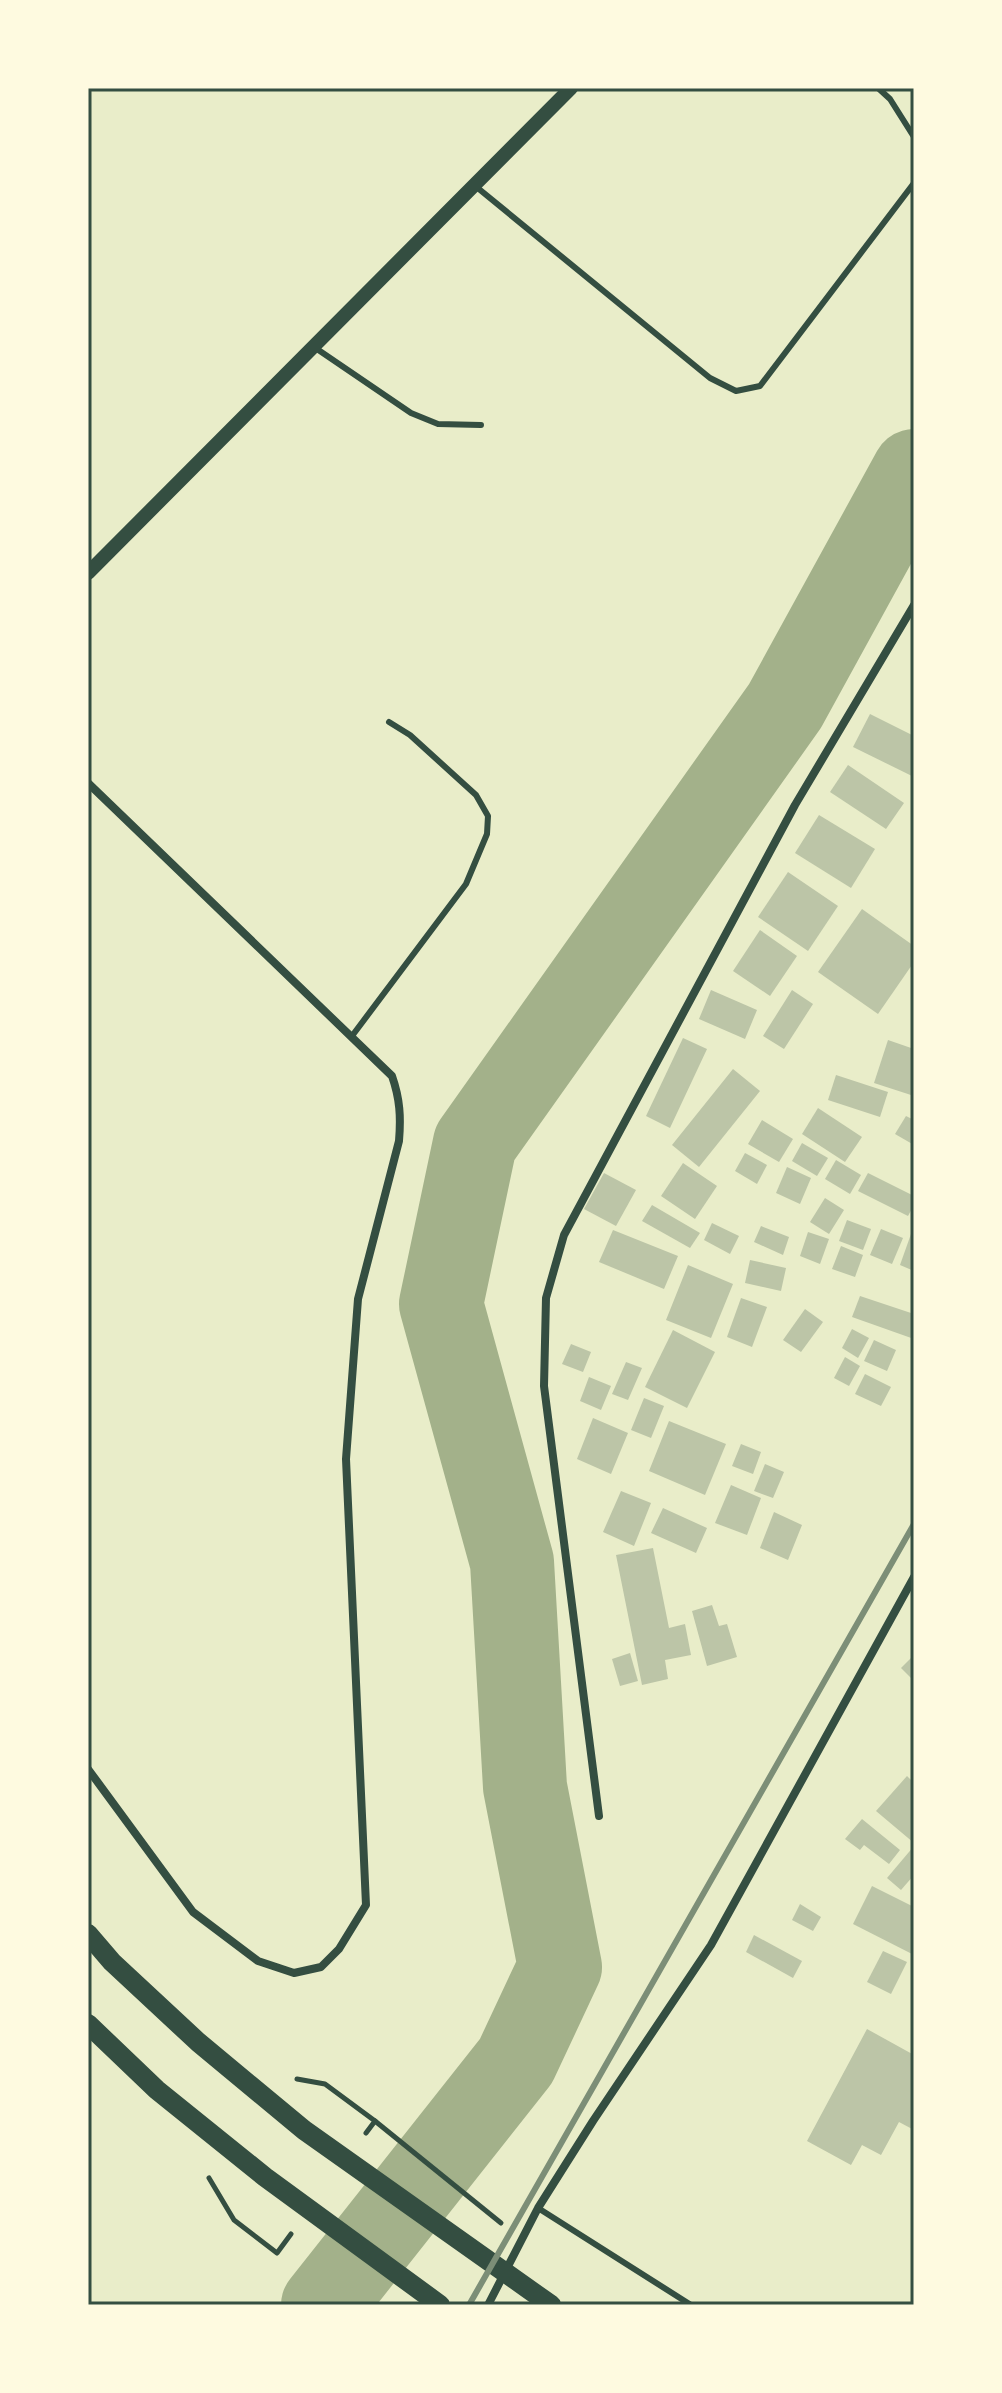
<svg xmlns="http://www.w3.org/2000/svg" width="1002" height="2393" viewBox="0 0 1002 2393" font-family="'Titillium Web',sans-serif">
	<rect width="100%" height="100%" fill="#e9edc9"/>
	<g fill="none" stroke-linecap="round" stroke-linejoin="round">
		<polyline stroke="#a3b18a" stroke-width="84" points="323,2305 516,2061 560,1967 525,1787 512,1562 441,1304 475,1143 785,706 914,471"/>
	</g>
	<g fill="#bcc5a7">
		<polygon points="870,714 914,736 914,777 853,747"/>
		<polygon points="848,765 904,803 886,829 830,792"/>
		<polygon points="819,815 875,849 851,888 795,853"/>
		<polygon points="788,872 838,906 808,951 758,917"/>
		<polygon points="862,909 914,946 914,962 878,1014 818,972"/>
		<polygon points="760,930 797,956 770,996 733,971"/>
		<polygon points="711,990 757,1010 745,1039 699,1019"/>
		<polygon points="792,990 813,1004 784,1049 763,1036"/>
		<polygon points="683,1038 707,1049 670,1128 646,1116"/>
		<polygon points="888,1040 914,1049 914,1087 911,1095 874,1083"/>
		<polygon points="733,1069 760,1091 699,1167 672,1145"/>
		<polygon points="836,1075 888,1092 880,1117 828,1100"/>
		<polygon points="818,1108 862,1137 845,1162 802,1134"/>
		<polygon points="906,1116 914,1120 914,1145 895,1134"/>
		<polygon points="762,1120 793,1139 779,1162 748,1144"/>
		<polygon points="802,1143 828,1158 817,1176 792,1161"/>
		<polygon points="745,1153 767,1165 757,1184 735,1171"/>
		<polygon points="836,1160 861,1175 850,1194 825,1179"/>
		<polygon points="683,1163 717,1186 695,1219 661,1196"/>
		<polygon points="787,1167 811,1178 800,1204 776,1193"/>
		<polygon points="604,1173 636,1190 616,1226 584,1209"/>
		<polygon points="868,1173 914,1196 914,1205 908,1216 858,1191"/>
		<polygon points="825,1198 844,1210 829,1234 810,1222"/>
		<polygon points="652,1205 700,1233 690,1248 642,1221"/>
		<polygon points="847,1220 871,1229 863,1250 839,1241"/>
		<polygon points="712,1223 739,1236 730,1254 704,1240"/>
		<polygon points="761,1226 789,1237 783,1255 754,1242"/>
		<polygon points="881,1229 903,1238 892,1264 870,1255"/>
		<polygon points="613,1230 678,1256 664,1289 599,1262"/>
		<polygon points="808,1232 829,1239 820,1264 800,1256"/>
		<polygon points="911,1234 914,1235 914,1271 900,1265"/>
		<polygon points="841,1246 863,1255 855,1277 832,1269"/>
		<polygon points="750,1260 786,1268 781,1291 745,1283"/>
		<polygon points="688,1265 733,1284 711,1338 666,1320"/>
		<polygon points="860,1296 914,1314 914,1339 852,1317"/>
		<polygon points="741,1298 767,1307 752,1347 727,1337"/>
		<polygon points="805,1309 823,1322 801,1352 783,1340"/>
		<polygon points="852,1329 869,1338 858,1358 842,1348"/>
		<polygon points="673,1330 715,1352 687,1408 645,1387"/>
		<polygon points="874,1340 896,1350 887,1371 864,1361"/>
		<polygon points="571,1344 591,1352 583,1372 562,1364"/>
		<polygon points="845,1357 860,1366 849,1386 834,1378"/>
		<polygon points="626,1362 642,1368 628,1400 612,1394"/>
		<polygon points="865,1374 891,1387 881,1406 855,1394"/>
		<polygon points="589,1377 611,1386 601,1410 580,1401"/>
		<polygon points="644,1398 664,1406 651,1438 631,1430"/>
		<polygon points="593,1418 628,1433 611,1474 577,1459"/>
		<polygon points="669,1421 726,1444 705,1495 649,1471"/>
		<polygon points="741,1444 761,1452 753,1474 732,1466"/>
		<polygon points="765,1464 784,1472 773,1498 754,1491"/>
		<polygon points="731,1485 761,1498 747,1535 715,1523"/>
		<polygon points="621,1491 651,1503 634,1546 603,1532"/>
		<polygon points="663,1508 707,1528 696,1553 651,1533"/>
		<polygon points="774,1512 802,1525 788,1560 760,1548"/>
		<polygon points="653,1548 669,1628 685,1624 691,1655 665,1660 668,1679 642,1685 616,1555"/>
		<polygon points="712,1605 719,1626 727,1624 737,1657 707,1666 692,1611"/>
		<polygon points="630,1653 638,1681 620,1686 612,1659"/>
		<polygon points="914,1655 914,1681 901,1668"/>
		<polygon points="907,1776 914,1783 914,1843 876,1811"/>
		<polygon points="862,1819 900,1850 889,1864 864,1845 860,1850 845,1839"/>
		<polygon points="914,1846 914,1875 901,1890 887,1878"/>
		<polygon points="872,1886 914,1907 914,1955 853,1924"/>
		<polygon points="800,1904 821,1917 813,1931 792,1920"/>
		<polygon points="754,1935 802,1961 793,1978 746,1952"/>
		<polygon points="883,1951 907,1962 891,1994 867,1982"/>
		<polygon points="867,2029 914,2055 914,2130 899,2122 881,2155 862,2145 851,2165 807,2141"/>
	</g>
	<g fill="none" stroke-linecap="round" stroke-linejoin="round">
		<g stroke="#344e41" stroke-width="5">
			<polyline points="297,2079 325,2084 375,2121 366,2133"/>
			<polyline points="375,2121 501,2223"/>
			<polyline points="209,2178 234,2220 277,2253 291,2234"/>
		</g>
		<g stroke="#344e41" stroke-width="6">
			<polyline points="878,88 890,99 914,137"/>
			<polyline points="474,185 710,378 736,391 760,386 914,183"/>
			<polyline points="314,347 411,413 438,424 481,425"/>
			<polyline points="352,1036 466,884 487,834 488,816 476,795 410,735 389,722"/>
			<polyline points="538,2208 691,2305"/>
		</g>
		<g stroke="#344e41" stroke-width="8">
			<path d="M88,783L392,1076C400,1099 401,1117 399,1141L358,1299L346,1459L366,1905L339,1949L321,1967L294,1973L258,1961L193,1912L88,1769"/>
			<polyline points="599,1816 544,1386 546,1298 564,1235 795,805 914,605"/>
			<polyline points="488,2305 538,2208 593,2121 711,1945 914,1577"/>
		</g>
		<polyline stroke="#344e41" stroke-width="14" points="88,573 571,88"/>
		<g stroke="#344e41" stroke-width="20">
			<polyline points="88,1934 112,1962 198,2042 304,2130 551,2305"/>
			<polyline points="88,2024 157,2090 265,2177 440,2305"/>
		</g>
		<polyline stroke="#7c8e77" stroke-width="6" points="469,2305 914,1524"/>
	</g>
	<rect width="1002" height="2393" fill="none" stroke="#fefae0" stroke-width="180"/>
	<rect x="90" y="90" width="822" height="2213" fill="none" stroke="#344e41" stroke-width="3"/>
</svg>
